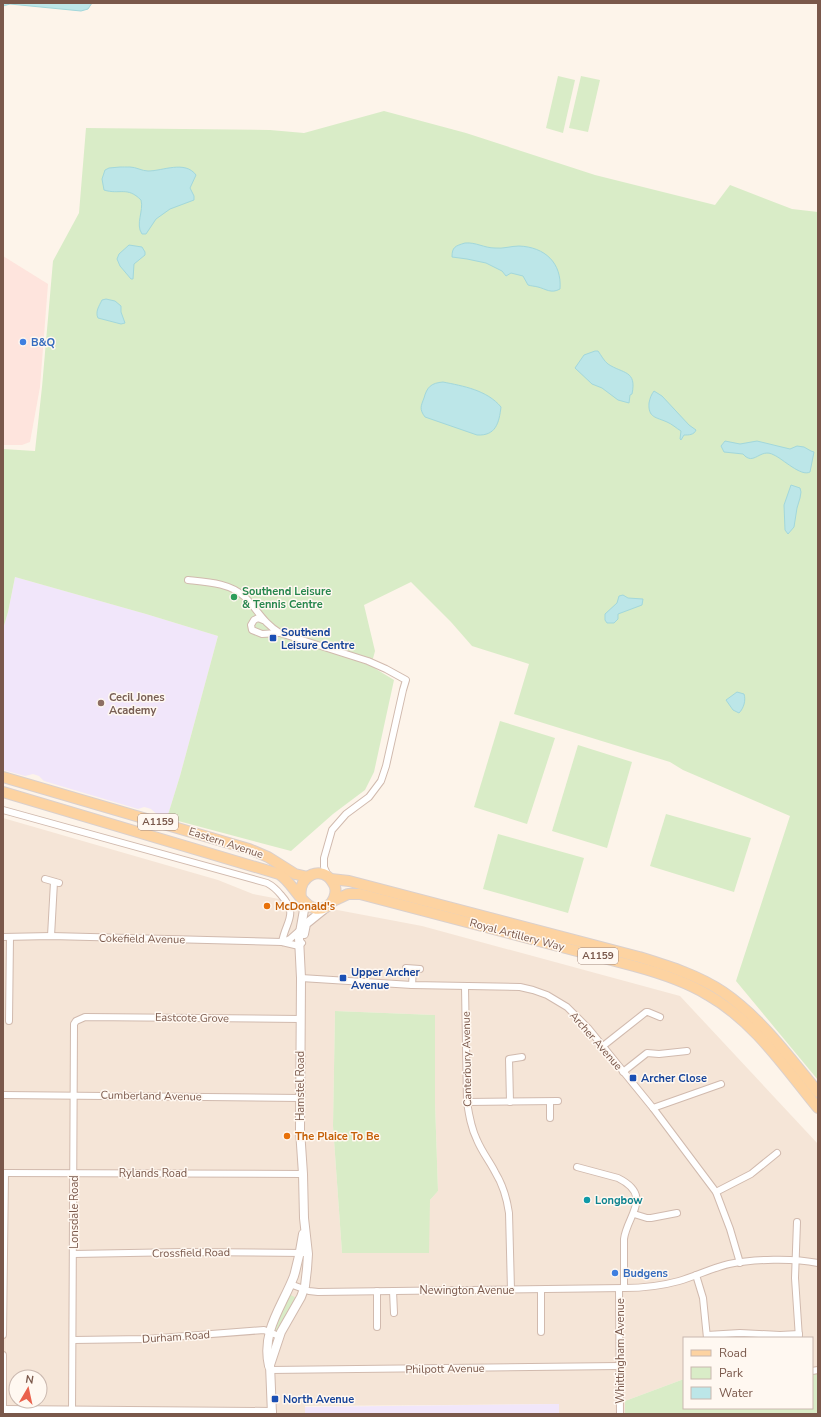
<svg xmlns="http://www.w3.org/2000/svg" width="821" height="1417" viewBox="0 0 821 1417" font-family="'Nunito Sans',sans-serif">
	<rect width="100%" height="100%" fill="#fdf4ea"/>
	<path fill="#f5e5d7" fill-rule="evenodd" d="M3,818L218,880L253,894L422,926L680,996L818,1144V1374H812V1338H684V1379L625,1401V1414H559L558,1404L305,1406V1414H3ZM335,1011L435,1015V1102L438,1191L430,1200L342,1253L333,1126ZM16,1377H40V1401H16Z"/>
	<polygon fill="#fee4dd" points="3,256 48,284 40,387 30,442 22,445 3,445"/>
	<g fill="#f1e6fa">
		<polygon points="15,577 146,614 218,636 180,776 167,818 159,816 151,809 148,808 144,807 138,809 44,781 39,776 33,774 25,776 3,770 3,629 8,612"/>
		<polygon points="559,1404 559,1414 305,1414 305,1407"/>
	</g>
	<g fill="#d9ecc7">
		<polygon points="558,76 575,80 563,133 546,128"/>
		<polygon points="581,76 600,80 588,132 569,128"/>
		<polygon points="384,111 466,133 595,175 715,205 730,185 792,209 818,212 818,1080 736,981 790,816 683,770 670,762 514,714 529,664 472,646 451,622 411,582 364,605 375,651 371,666 394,680 374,772 365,790 333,814 291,851 167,818 180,776 218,636 146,614 15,577 8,612 3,629 3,449 35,451 42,387 53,261 79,213 86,128 270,130 304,133"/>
		<polygon points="500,721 555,738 527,824 474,807"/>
		<polygon points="578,745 632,762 607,848 552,831"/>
		<polygon points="666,814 751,838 734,892 650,866"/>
		<polygon points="498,834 584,858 568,913 483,889"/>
		<polygon points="335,1011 435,1015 435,1102 438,1191 430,1200 429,1253 342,1253 333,1126"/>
		<polygon points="289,1294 298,1299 279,1332 274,1329"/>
		<polygon points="812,1374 818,1374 818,1414 625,1414 625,1401 684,1379 684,1408 812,1408"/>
	</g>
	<g fill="#bce6e8" stroke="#a2d7db">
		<polygon points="3,3 92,3 88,9 81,11 10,4 3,6"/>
		<path d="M120,167C123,167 126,167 130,167C136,167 142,171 148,171C163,171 185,160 196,175L190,188L194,196V200L170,209L156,219L146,234H142C135,224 144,211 141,200C127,186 120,195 104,190L102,179L105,170L109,168Z"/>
		<path d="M465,243C476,242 484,248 495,248C503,249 511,246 519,246C545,247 562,263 560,289C551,294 546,289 538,287C534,286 531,286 528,285L523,276L511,273L506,276L502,271L486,263L467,259L452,257C452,247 455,246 465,243Z"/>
		<polygon points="129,245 142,247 145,252 145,255 134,264 133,279 131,279 120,266 117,259 119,254"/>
		<path d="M106,299L115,301L121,306V312L125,323L121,324L98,318C95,312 99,306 102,300Z"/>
		<path d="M595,351H598C601,355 604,361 608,364C623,374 637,370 632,394L630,395L629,403L618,400L602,388L592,384L575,368L584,355Z"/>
		<path d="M443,382C463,386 487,390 501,407C499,423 496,436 477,435L425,417C419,409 421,406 424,398C427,387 431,383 443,382Z"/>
		<path d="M654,391L662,396L689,425L696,430C694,435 689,435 684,435L681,440L680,439L681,431C676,428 672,424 667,422C656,417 648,418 649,403C650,398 651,395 654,391Z"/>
		<path d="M725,441L740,444L757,441L790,449L797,446L804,447L811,451L814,452L810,472C801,477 783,459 774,455C760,447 754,467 743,454L724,452L721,446Z"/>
		<polygon points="791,485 800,488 801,492 800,498 797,508 794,527 788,534 785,530 784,505"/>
		<polygon points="623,595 628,598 643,599 642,605 618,614 618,619 614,623 607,623 605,620 605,614 617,603 619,596"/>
		<path d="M737,692L744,694C746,700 744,708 739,713L733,710L726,700Z"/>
	</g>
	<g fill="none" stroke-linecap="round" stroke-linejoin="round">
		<defs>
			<g id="minor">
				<path d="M188,580C208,582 230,583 245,597C257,609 264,624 280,633L368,661L386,669L406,680L403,690L386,766L381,781L369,797L346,814L332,830L324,858V867L328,876"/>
				<polyline points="263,620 258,618 254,620 251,625 252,630 262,634 278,633"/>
				<path d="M3,810L267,883C273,886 277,890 281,895C299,915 286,920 282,942"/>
				<polyline points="45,879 59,883"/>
				<polyline points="51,936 54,882"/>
				<polyline points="3,937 51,936 282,942 299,946 302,943"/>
				<polyline points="283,942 290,939 299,931"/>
				<polyline points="406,968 420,969"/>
				<polyline points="301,978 412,985 520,987 533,990 547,995 567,1007 588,1028 653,1108 716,1192 730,1229 740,1263"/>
				<polyline points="412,985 413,969"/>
				<path d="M465,987L467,1102C469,1115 471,1128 477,1140C482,1152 490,1162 495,1172C503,1185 507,1199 509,1213L511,1290"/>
				<polyline points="9,1021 10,937"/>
				<polyline points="603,1046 646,1012 648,1012 660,1017"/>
				<polyline points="623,1072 647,1053 659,1054 687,1051"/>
				<polyline points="3,1095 300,1098"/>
				<polyline points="467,1102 558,1101"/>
				<polyline points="510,1102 509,1059 522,1057"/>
				<polyline points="653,1108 721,1084"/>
				<polyline points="550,1118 550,1102"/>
				<path d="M577,1167L618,1178C654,1196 627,1215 624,1239V1288"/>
				<polyline points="3,1173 303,1174"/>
				<polyline points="716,1192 751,1174 777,1153"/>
				<polyline points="634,1214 647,1218 651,1218 677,1213"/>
				<polyline points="797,1222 795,1278 799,1338"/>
				<polyline points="74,1254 184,1252 304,1253"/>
				<polyline points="696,1275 703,1298 707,1338"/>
				<path d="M290,1284L309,1291L318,1292L624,1288C643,1288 661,1286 679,1281C696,1276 712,1268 729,1264C754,1259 793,1258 818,1263"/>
				<polyline points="619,1289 620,1414"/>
				<polyline points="541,1290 541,1332"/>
				<polyline points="377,1291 377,1327"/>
				<polyline points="393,1291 394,1313"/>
				<polyline points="3,1335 5,1173"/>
				<polyline points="707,1335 740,1333 780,1335 799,1334"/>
				<polyline points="73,1340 147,1339 264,1330 279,1336"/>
				<polyline points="3,1355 3,1410"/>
				<polyline points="270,1370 620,1366"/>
				<polyline points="812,1371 818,1370"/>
				<polyline points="72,1414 74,1024 76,1021 85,1017 300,1019"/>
			</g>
			<g id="tertiary">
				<polyline points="304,934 306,924 327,907"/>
				<path d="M269,1366C261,1331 282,1307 294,1276C298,1262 301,1248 303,1234"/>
				<polyline points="3,1410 272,1412"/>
				<polyline points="272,1414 270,1365 281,1332 301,1297 305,1286 307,1269 308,1254 304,1218 303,1174 300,1130 301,978 299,938 304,910 302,900"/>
			</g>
			<g id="primary">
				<polyline points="3,777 249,849 268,857 295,874 308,877"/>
				<path d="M3,792L279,874C295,883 305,917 326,907C330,905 333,901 334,898C336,893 336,887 333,883C323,864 297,875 301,897"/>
				<path d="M331,879L349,881L639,957C668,966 698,975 723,992C761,1018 789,1057 818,1092"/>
				<path d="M333,901L348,894H360L634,966C660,973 685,981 708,995C754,1021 785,1068 818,1108"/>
			</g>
		</defs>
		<use href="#minor" stroke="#d1baae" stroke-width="8"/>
		<use href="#tertiary" stroke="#d1baae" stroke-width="10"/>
		<use href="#primary" stroke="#dad0cd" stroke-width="12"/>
		<use href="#minor" stroke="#fff" stroke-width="6"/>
		<use href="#tertiary" stroke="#fff" stroke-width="8"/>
		<use href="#primary" stroke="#fdd3a1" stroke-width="10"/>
	</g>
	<g fill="#3f7fe0" stroke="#fff8f1" stroke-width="1.5">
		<circle cx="23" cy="342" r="4"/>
		<circle cx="615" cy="1273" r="4"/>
	</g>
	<circle fill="#2e9e5b" stroke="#fff8f1" stroke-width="1.5" cx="234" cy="597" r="4"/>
	<g fill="#1a4fb4" stroke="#fff8f1" stroke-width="1.5">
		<rect x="269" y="634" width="8" height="8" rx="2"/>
		<rect x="339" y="974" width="8" height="8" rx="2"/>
		<rect x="629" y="1074" width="8" height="8" rx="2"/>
		<rect x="271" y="1395" width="8" height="8" rx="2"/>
	</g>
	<circle fill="#8d6e63" stroke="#fff8f1" stroke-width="1.5" cx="101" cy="703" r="4"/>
	<g fill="#e8710a" stroke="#fff8f1" stroke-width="1.5">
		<circle cx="267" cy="906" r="4"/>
		<circle cx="287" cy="1136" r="4"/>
	</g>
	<circle fill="#0f9aa8" stroke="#fff8f1" stroke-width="1.5" cx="587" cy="1200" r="4"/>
	<g text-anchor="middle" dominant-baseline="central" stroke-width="3" stroke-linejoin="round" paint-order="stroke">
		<g fill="#fff8f1" stroke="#a2887d" stroke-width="1">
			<rect x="138" y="814" width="40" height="16" rx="3"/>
			<rect x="578" y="948" width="40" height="16" rx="3"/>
		</g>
		<g font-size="10" font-weight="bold" fill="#7a584b">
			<text x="158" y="822">A1159</text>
			<text x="598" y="956">A1159</text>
		</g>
		<g font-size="11" font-weight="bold" fill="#366cbe" stroke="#fff8f1" text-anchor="start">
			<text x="31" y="342">B&amp;Q</text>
			<text x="623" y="1273">Budgens</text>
		</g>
		<g font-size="11" font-weight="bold" fill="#27864d" stroke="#fff8f1" text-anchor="start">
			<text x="242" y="591">Southend Leisure<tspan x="242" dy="13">&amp; Tennis Centre</tspan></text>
		</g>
		<g font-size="11" font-weight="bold" fill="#164399" stroke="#fff8f1" text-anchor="start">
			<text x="281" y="632">Southend<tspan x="281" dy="13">Leisure Centre</tspan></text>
			<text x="351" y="972">Upper Archer<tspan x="351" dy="13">Avenue</tspan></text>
			<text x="641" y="1078">Archer Close</text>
			<text x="283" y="1399">North Avenue</text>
		</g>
		<g font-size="11" font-weight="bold" fill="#785e54" stroke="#fff8f1" text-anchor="start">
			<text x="109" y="697">Cecil Jones<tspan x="109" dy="13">Academy</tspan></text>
		</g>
		<g font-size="11" fill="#7a584b" stroke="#fff8f1">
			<text transform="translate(226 843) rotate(18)">Eastern Avenue</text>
			<text transform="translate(517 935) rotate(15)">Royal Artillery Way</text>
			<text transform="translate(142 939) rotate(1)">Cokefield Avenue</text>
			<text transform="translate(192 1018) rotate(1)">Eastcote Grove</text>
			<text transform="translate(596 1041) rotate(49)">Archer Avenue</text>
			<text transform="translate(467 1059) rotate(-91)">Canterbury Avenue</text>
			<text transform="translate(300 1086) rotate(-90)">Hamstel Road</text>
			<text transform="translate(151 1096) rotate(1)">Cumberland Avenue</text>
			<text x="153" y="1173">Rylands Road</text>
			<text transform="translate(74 1212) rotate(-90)">Lonsdale Road</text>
			<text transform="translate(191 1253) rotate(-1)">Crossfield Road</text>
			<text x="467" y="1290">Newington Avenue</text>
			<text transform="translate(176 1337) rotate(-4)">Durham Road</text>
			<text transform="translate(620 1351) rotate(-90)">Whittingham Avenue</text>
			<text transform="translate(445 1369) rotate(-1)">Philpott Avenue</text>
		</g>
		<g font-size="11" font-weight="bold" fill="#c56008" stroke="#fff8f1" text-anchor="start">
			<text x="275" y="906">McDonald's</text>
			<text x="295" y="1136">The Plaice To Be</text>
		</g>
		<g font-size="11" font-weight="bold" fill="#0d838f" stroke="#fff8f1" text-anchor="start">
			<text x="595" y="1200">Longbow</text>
		</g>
	</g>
	<rect width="821" height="1417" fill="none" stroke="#7a584b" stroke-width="8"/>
	<rect x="683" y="1337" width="130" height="72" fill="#fff8f1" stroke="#cab8af"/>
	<rect x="691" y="1350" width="20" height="6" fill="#fdd3a1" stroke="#cab8af"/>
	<text x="719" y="1357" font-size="12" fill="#7a584b">Road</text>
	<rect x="691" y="1367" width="20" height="12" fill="#d9ecc7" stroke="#cab8af"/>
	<text x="719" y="1377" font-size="12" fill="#7a584b">Park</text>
	<rect x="691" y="1387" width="20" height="12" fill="#bce6e8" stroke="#cab8af"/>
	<text x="719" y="1397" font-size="12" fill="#7a584b">Water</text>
	<g transform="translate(28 1389) rotate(9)"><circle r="19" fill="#fff8f1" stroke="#cab8af"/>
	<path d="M0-3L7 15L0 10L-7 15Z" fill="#ea614c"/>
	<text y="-6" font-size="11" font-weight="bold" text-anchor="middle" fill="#7a584b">N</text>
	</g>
</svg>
